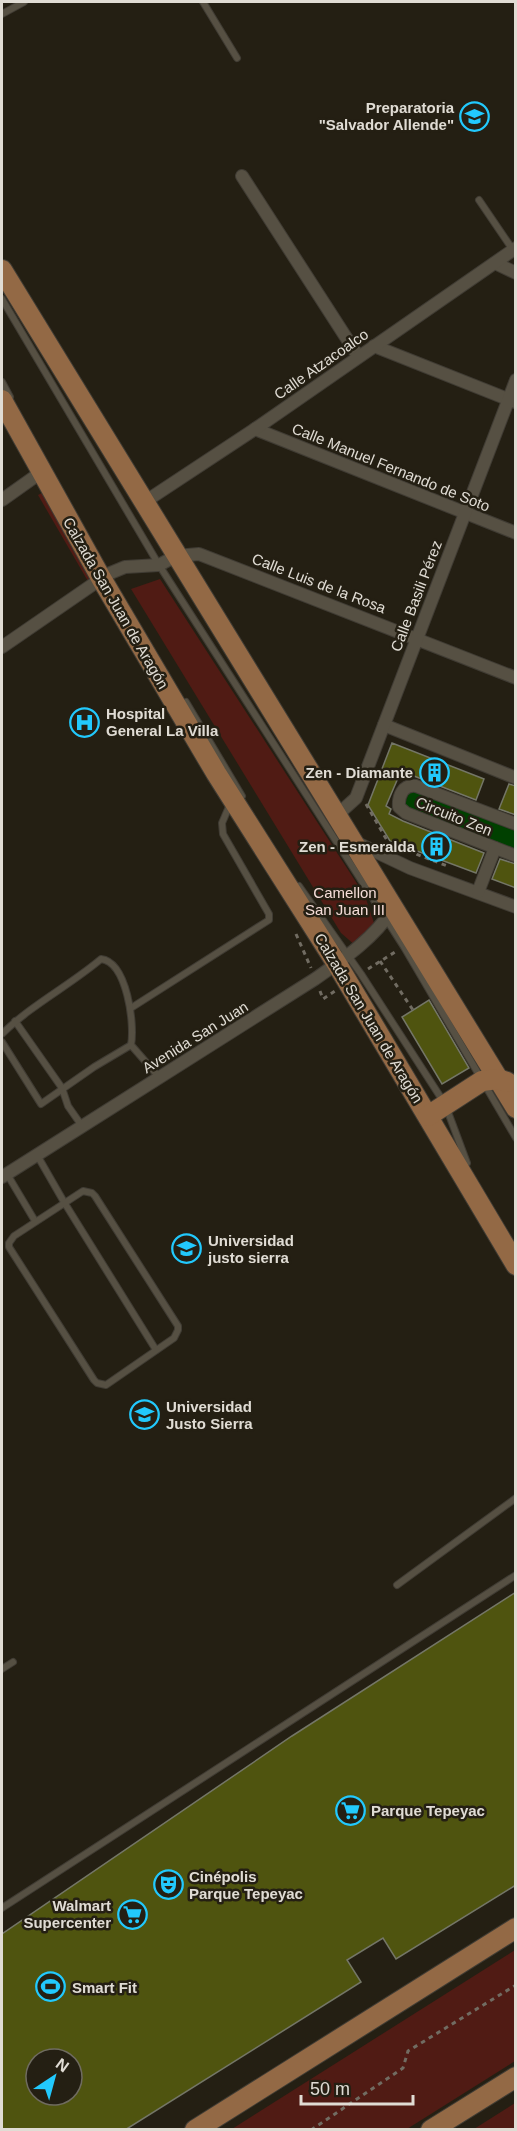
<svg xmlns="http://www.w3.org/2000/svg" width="517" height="2131" viewBox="0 0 517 2131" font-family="Helvetica,sans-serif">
	<rect width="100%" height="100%" fill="#241f13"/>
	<g fill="#501b14">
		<polygon points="44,492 94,580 89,583 38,495"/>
		<polygon points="160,579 365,896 374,923 356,946 341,933 131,589"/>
		<polygon points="515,1950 515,2061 407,2129 232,2129"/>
		<polygon points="515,2103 515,2129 474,2129"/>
	</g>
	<polygon fill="#004000" points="410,790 515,831 515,849 404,807"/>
	<g fill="#4f540f" stroke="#747667" stroke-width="1.5" fill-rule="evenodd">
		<polygon points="392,743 484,779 476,800 401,771 386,806 391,809 389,814 403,821 484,853 476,873 390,841 368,805"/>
		<polygon points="509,784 516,786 516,815 499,809"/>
		<polygon points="500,859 516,864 516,888 492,879"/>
		<polygon points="429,1000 469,1068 442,1084 402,1017"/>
		<path d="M516,1592V1885L396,1959L383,1938L347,1960L361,1982L125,2130H2V1934L292,1736ZM36,2059H72V2095H36Z"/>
	</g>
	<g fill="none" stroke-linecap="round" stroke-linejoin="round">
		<defs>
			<g id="lane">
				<polyline points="203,2 237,58"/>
				<polyline points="2,14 24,2"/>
				<polyline points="479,200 513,250"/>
				<polyline points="2,299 159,565 404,947 516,1138"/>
				<polyline points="2,382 10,397"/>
				<polyline points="186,702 242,796"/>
				<polyline points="299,886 361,974 445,1104 467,1163"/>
				<polyline points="131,1008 269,920 269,914 223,834 222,823 231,802"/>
				<polyline points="15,1021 62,1088 68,1106 82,1126"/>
				<path d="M2,1034C31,1005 69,986 101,959C127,962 135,1024 131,1045L159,1077"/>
				<polyline points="2,1042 41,1104 94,1067 131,1045"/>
				<polyline points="37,1155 64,1202 156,1350"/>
				<polyline points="7,1174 35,1221"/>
				<polygon points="83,1191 92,1193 95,1196 178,1326 178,1330 174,1338 106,1385 97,1383 94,1380 9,1247 9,1243 14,1236"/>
				<polyline points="397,1585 516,1498"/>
				<polyline points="2,1669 13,1662"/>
				<polyline points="2,1908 516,1575"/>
			</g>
			<g id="street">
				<polyline points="242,176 358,356"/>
				<polyline points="495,263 516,273"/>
				<polyline points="374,346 515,402"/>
				<polyline points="255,429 516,533"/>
				<polyline points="2,500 40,473"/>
				<polyline points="143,503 255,429 516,248"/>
				<polyline points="2,647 108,574 125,567 159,565 176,556 199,554 516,678"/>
				<polyline points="384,725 516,778"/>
				<polyline points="336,816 356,798 516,380"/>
				<path d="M516,824L416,786C403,784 398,796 399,807L406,813L516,856"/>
				<polyline points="353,841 410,868 516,907"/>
				<polyline points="478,892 495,848"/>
				<path d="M2,1177L315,979C345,958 373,939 393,909"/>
			</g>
			<g id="primary">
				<polyline points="2,270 516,1108"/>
				<polyline points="2,400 101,578 216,773 337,964 516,1265"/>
				<polyline points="428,1116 482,1081 498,1079 507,1082"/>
				<polyline points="195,2130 516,1928"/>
				<polyline points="431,2130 516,2077"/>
			</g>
		</defs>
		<use href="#lane" stroke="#403c34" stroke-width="8"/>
		<use href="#street" stroke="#403c34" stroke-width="14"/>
		<use href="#primary" stroke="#403c34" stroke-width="22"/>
		<g stroke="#716c62" stroke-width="3" stroke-dasharray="4.5 4.5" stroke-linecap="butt">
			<polyline points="366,804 388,842"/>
			<polyline points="408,851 450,867"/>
			<polyline points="296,934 311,968"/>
			<polyline points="380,961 413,1010"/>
			<polyline points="368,969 395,952"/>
			<polyline points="320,991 323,999 335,991"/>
			<polyline points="311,2130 403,2068 408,2051 516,1985"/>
		</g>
		<use href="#lane" stroke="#565043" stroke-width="6"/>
		<use href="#street" stroke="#565043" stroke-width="12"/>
		<use href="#primary" stroke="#936945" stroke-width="20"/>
	</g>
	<defs>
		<symbol id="school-ring" viewBox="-11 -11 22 22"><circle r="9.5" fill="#241f13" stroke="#22c9fd" stroke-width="1.5"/><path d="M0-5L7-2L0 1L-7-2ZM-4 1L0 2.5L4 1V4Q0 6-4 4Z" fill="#22c9fd"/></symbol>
		<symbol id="hospital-ring" viewBox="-11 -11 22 22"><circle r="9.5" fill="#241f13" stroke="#22c9fd" stroke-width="1.5"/><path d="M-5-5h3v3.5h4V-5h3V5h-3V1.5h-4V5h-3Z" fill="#22c9fd"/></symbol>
		<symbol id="building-ring" viewBox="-11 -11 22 22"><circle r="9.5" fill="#241f13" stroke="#22c9fd" stroke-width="1.5"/><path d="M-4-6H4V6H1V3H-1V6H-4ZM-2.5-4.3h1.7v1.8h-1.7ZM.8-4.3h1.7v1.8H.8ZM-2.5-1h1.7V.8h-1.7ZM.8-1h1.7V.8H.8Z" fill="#22c9fd"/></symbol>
		<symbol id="university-ring" viewBox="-11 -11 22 22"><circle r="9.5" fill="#241f13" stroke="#22c9fd" stroke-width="1.5"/><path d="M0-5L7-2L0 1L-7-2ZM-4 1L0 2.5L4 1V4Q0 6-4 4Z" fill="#22c9fd"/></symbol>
		<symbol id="supermarket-ring" viewBox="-11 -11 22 22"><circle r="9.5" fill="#241f13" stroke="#22c9fd" stroke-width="1.5"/><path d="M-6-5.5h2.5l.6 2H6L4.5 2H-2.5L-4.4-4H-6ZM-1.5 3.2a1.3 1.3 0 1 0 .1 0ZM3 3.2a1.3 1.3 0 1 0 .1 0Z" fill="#22c9fd"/></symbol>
		<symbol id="theatre-ring" viewBox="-11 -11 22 22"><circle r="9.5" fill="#241f13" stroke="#22c9fd" stroke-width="1.5"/><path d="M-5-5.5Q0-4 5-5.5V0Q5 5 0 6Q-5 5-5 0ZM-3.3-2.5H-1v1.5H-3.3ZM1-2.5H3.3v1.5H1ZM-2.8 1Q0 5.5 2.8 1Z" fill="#22c9fd"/></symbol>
		<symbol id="stadium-ring" viewBox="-11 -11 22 22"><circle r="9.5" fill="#241f13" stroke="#22c9fd" stroke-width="1.5"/><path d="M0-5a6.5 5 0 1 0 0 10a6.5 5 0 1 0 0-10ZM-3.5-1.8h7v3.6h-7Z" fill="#22c9fd"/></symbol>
	</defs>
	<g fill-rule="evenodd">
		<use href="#school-ring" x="458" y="100" width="33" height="33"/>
		<use href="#hospital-ring" x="68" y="706" width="33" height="33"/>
		<use href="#building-ring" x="418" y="756" width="33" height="33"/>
		<use href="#building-ring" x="420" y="830" width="33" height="33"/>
		<use href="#school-ring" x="170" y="1232" width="33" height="33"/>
		<use href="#university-ring" x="128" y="1398" width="33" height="33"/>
		<use href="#supermarket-ring" x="334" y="1794" width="33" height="33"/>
		<use href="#theatre-ring" x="152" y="1868" width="33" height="33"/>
		<use href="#supermarket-ring" x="116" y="1898" width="33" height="33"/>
		<use href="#stadium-ring" x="34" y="1970" width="33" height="33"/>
	</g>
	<g text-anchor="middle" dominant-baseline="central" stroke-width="5" stroke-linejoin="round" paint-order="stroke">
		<g font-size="15" font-weight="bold" fill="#e0dcd4" stroke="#241f13" text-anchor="start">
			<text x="454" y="107" text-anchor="end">Preparatoria<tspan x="454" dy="17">"Salvador Allende"</tspan></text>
			<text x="106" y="713">Hospital<tspan x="106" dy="17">General La Villa</tspan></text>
			<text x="413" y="772" text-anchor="end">Zen - Diamante</text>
			<text x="415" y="846" text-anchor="end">Zen - Esmeralda</text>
			<text x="208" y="1240">Universidad<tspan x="208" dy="17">justo sierra</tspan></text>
			<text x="166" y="1406">Universidad<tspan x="166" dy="17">Justo Sierra</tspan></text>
			<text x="371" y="1810">Parque Tepeyac</text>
			<text x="189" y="1876">Cinépolis<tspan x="189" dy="17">Parque Tepeyac</tspan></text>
			<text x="111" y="1905" text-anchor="end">Walmart<tspan x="111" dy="17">Supercenter</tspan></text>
			<text x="72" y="1987">Smart Fit</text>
		</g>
		<g font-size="15" fill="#e0dcd4" stroke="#241f13">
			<text transform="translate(321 364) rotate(-35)">Calle Atzacoalco</text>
			<text transform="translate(391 467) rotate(22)">Calle Manuel Fernando de Soto</text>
			<text transform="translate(319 583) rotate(21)">Calle Luis de la Rosa</text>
			<text transform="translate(416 596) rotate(-69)">Calle Basili Pérez</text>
			<text transform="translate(116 603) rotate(60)">Calzada San Juan de Aragón</text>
			<text transform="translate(454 816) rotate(22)">Circuito Zen</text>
			<text transform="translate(369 1018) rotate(59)">Calzada San Juan de Aragón</text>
			<text transform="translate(195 1037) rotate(-32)">Avenida San Juan</text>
		</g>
		<g font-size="15" fill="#f6ded9" stroke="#241f13">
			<text x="345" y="892">Camellon<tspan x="345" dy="17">San Juan III</tspan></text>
		</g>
	</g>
	<rect width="517" height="2131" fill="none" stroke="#e0dcd4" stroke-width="6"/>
	<g transform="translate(54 2077) rotate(36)"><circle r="28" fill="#241f13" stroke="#6f6b60" stroke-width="1.5"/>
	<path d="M0-4.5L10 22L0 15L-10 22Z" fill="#22c9fd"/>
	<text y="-9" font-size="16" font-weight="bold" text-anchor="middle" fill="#e0dcd4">N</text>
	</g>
	<path d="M301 2095v9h112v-9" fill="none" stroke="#e0dcd4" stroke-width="3"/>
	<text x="310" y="2095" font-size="18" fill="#e0dcd4" stroke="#241f13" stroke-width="4.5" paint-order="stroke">50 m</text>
</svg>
